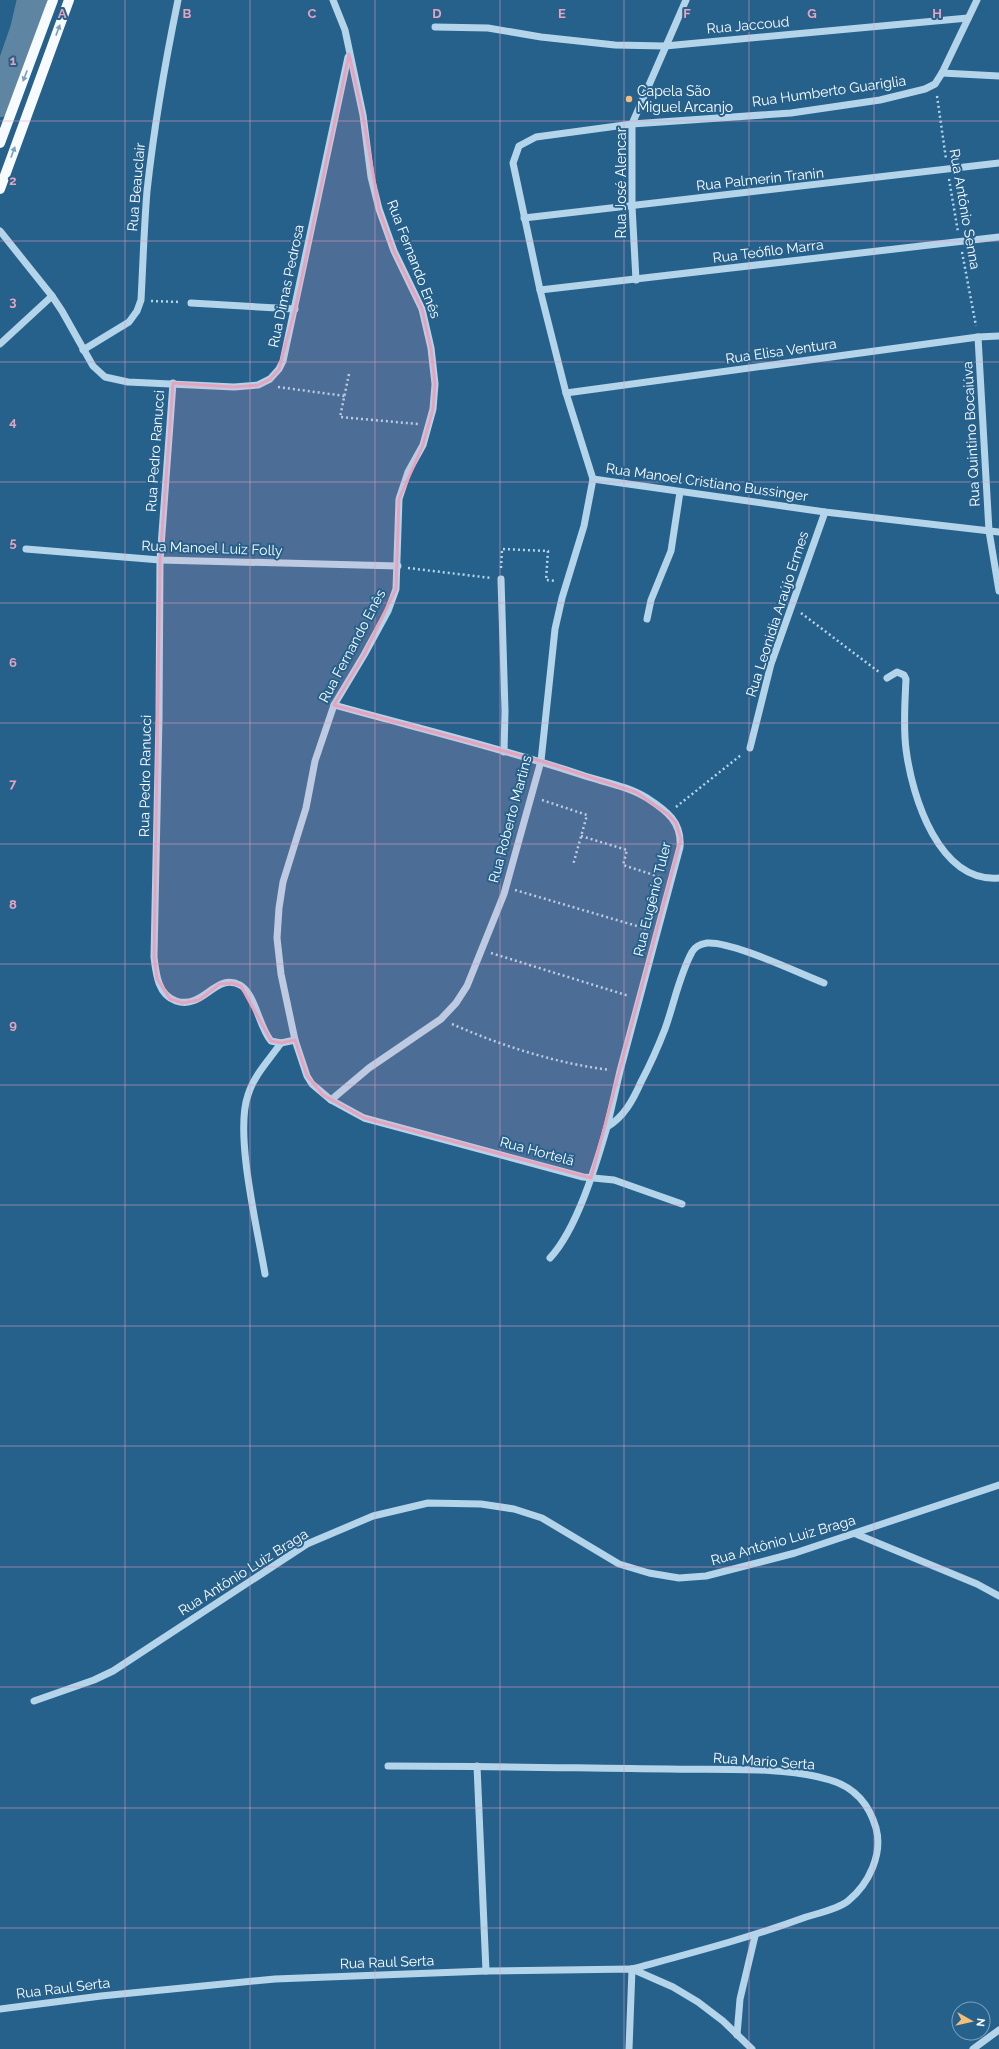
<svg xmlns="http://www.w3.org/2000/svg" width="999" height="2049" viewBox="0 0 999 2049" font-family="Raleway,sans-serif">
	<rect width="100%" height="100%" fill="#26618c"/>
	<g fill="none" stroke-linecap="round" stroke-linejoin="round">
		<polyline stroke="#5e86a2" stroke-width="30" points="0,102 25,30 32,0"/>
		<g stroke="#b4d4ea" stroke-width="2.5" stroke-dasharray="2 3" stroke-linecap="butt">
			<polyline points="937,96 946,159"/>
			<polyline points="949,179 958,232"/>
			<polyline points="962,252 976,326"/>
			<polyline points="151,301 180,302"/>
			<polyline points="349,374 340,417 418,424"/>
			<polyline points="278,387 345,396"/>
			<polyline points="408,568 491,578"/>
			<polyline points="501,568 502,549 548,551 546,580 556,581"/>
			<polyline points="801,613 879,672"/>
			<polyline points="542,800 587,815 573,865"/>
			<polyline points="676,807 741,755"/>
			<polyline points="581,836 627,850 623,865 660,877"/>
			<polyline points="515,890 647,929"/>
			<polyline points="491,953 629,996"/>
			<path d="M452,1024C502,1046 555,1063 610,1070"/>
		</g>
		<g stroke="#b4d4ea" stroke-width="7">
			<polyline points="333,0 345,30 363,115 371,177 379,209 394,251 422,309 431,348 435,384 433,409 423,445 408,472 399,499 396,589 388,611 364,655 334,705 315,761 306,808 283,882 279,908 277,938 281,974 295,1040 307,1076 312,1084 331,1100 364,1118 583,1177 614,1180 682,1204"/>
			<polyline points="435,27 488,28 541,37 615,45 665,46 968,18"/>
			<polyline points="942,73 999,76"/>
			<polyline points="524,218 999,163"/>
			<polyline points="0,231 52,296 62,311 93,366 105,377 128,382 234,387 258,385 270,379 279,369 283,361 348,57"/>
			<polyline points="636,280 632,206 632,124 686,0"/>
			<polyline points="540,290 999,237"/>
			<polyline points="191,303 295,309"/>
			<polyline points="978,337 989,531 999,591"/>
			<polyline points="0,344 52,296"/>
			<path d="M83,350L129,322L137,311L141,300C143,264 144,228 147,191C154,127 165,63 178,0"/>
			<path d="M173,383L160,560L159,718L154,957C156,974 158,995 176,1001C204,1010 215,972 240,985C255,993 259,1027 271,1041L281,1043L295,1040"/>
			<polyline points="566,393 978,337 999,336"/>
			<polyline points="593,479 825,512 999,532"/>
			<polyline points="26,549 160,560 398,566"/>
			<polyline points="501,579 505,711 504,752"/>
			<polyline points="647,619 651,600 671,551 680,492"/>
			<path d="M887,678L897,672L904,675L906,679C905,702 903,726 906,749C912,797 939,883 999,878"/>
			<path d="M334,705C417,728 501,748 582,775C603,782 628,786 647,798C667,811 682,822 680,847L620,1071L607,1127C624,1117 633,1100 641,1082C650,1065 658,1047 665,1029C674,1004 679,976 692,952C695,946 701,944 707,943C732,941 798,973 824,983"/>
			<polyline points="750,748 771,664 825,512"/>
			<polyline points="331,1100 369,1068 441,1019 456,1003 467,986 504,894 541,761 555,629 562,598 584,526 593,479 566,393 540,290 513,163 519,146 536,137 632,124 791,113 880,100 925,89 935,84 942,73 977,0"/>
			<path d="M550,1258C577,1229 596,1165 607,1127"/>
			<path d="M265,1274C258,1231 234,1134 248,1095C254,1075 269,1060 281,1043"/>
			<polyline points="856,1534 977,1584 999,1596"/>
			<polyline points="34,1701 94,1680 113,1671 307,1544 373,1516 428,1503 481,1504 514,1509 542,1518 619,1564 649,1573 679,1578 706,1576 795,1553 999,1485"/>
			<path d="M388,1766C482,1766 576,1768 669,1769C717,1770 785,1766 830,1780C854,1787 869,1804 876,1828C883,1854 869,1884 848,1901C838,1909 819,1913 806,1917C749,1938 691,1953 632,1969"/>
			<polyline points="477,1766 486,1971"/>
			<polyline points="0,2009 101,1996 275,1979 486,1971 632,1969 673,1987 698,2002 723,2021 752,2049"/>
			<polyline points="737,2035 740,1999 755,1936"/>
			<polyline points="629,2049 632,1969"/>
			<polyline points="973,2049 999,2030"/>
		</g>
		<g stroke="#f8fbfe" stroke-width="10">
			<polyline points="0,143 53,0"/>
			<polyline points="0,189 69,0"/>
		</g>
	</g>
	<defs><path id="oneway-solid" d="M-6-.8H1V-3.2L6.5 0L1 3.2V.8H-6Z"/></defs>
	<g fill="#7a9fba">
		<use href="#oneway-solid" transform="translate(58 30) rotate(-70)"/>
		<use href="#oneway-solid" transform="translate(25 76) rotate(111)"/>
		<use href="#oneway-solid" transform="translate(13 152) rotate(-70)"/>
	</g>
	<path fill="#e7a3bd" fill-opacity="0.2" stroke="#e7a3bd" stroke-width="3" stroke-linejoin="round" d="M349,54L363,115L379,209L394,251L422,309L431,348L435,384L433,409L423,445L399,499L396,589L364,655L334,705L541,761L636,792L668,814L676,823L681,839L591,1178L364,1118L323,1095L307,1076L295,1040L281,1043L271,1041L241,986L232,983L220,984L199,1000L183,1003L170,999L157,979L154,957L160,560L173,383L234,387L258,385L270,379L279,369L295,309Z"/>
	<path fill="none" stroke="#e7a3bd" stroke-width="1" stroke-opacity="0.55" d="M125,0V2049M250,0V2049M375,0V2049M500,0V2049M624,0V2049M749,0V2049M874,0V2049M0,121H999M0,241H999M0,362H999M0,482H999M0,603H999M0,723H999M0,844H999M0,964H999M0,1085H999M0,1205H999M0,1326H999M0,1446H999M0,1567H999M0,1687H999M0,1808H999M0,1928H999"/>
	<circle fill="#f3be79" stroke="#26618c" stroke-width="1.5" cx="629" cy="99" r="4"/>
	<g text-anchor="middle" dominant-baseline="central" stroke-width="4" stroke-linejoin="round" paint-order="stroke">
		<g font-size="14" fill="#fff" stroke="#26618c">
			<text transform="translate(748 25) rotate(-5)">Rua Jaccoud</text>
			<text transform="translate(829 91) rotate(-8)">Rua Humberto Guariglia</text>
			<text transform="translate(760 179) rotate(-6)">Rua Palmerin Tranin</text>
			<text transform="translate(621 183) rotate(-90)">Rua José Alencar</text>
			<text transform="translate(136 187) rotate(-85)">Rua Beauclair</text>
			<text transform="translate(965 209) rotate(80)">Rua Antônio Senna</text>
			<text transform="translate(768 251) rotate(-7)">Rua Teófilo Marra</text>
			<text transform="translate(414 259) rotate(69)">Rua Fernando Enês</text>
			<text transform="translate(286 286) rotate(-78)">Rua Dimas Pedrosa</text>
			<text transform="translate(781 351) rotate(-8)">Rua Elisa Ventura</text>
			<text transform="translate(971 434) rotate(-93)">Rua Quintino Bocaiúva</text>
			<text transform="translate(155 451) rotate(-86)">Rua Pedro Ranucci</text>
			<text transform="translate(707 482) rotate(8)">Rua Manoel Cristiano Bussinger</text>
			<text transform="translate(212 548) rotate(2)">Rua Manoel Luiz Folly</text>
			<text transform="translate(777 614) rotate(-72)">Rua Leonidia Araújo Ermes</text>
			<text transform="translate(352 646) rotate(-62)">Rua Fernando Enês</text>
			<text transform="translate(145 776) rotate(-89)">Rua Pedro Ranucci</text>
			<text transform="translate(510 819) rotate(-75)">Rua Roberto Martins</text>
			<text transform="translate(652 899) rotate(-76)">Rua Eugênio Tuler</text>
			<text transform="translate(537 1151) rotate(15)">Rua Hortelã</text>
			<text transform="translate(783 1540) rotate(-16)">Rua Antônio Luiz Braga</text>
			<text transform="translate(243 1572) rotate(-32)">Rua Antônio Luiz Braga</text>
			<text transform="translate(764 1761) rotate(4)">Rua Mario Serta</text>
			<text transform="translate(387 1962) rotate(-2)">Rua Raul Serta</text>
			<text transform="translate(63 1988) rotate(-7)">Rua Raul Serta</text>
		</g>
		<g font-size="14" fill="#fff" stroke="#26618c" text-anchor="start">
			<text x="637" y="91">Capela São<tspan x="637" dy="16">Miguel Arcanjo</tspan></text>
		</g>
	</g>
	<g font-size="13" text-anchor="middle" font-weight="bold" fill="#e7a3bd" stroke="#26618c" stroke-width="4" stroke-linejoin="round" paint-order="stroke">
		<text x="62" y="18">A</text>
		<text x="187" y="18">B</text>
		<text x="312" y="18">C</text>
		<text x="437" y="18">D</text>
		<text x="562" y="18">E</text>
		<text x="687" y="18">F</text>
		<text x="812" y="18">G</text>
		<text x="937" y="18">H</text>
		<text x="13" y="65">1</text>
		<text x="13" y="185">2</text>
		<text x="13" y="306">3</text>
		<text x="13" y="426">4</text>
		<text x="13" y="547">5</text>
		<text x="13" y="667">6</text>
		<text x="13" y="788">7</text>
		<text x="13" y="909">8</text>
		<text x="13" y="1029">9</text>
	</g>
	<g transform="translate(971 2021) rotate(98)"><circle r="19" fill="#26618c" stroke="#7da0ba"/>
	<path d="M0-3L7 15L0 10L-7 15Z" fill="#f3be79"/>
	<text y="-6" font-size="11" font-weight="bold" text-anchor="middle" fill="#ffffff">N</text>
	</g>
</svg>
